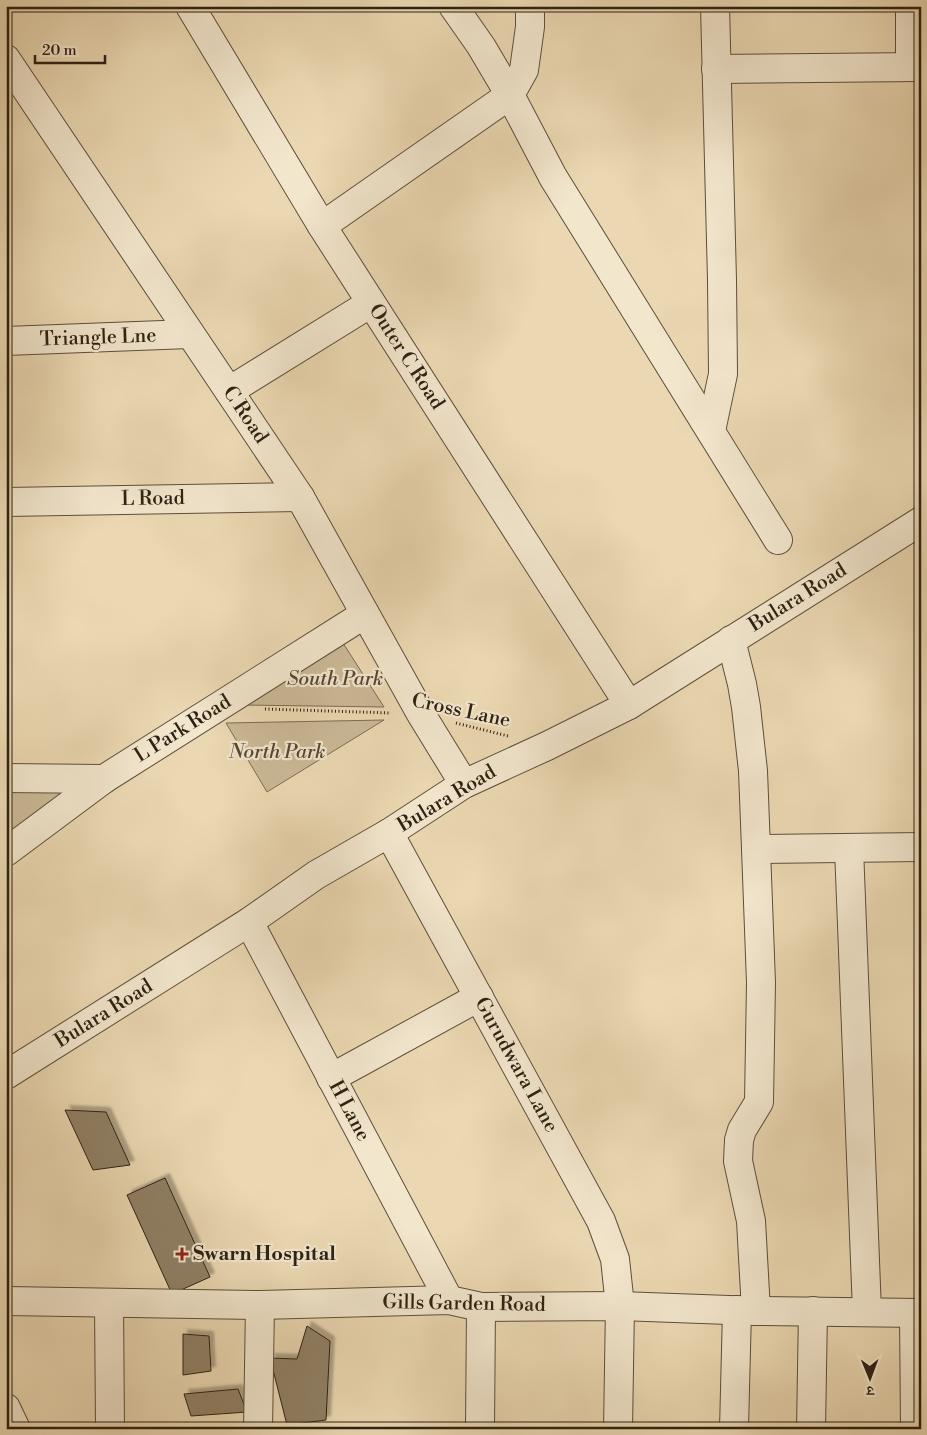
<svg xmlns="http://www.w3.org/2000/svg" width="927" height="1435" viewBox="0 0 927 1435" font-family="'Libre Bodoni','Noto Serif Devanagari',serif">
	<defs>
		<filter id="shadow"><feDropShadow dx="4.5" dy="-4.5" stdDeviation="1" flood-color="#0004"/></filter>
	</defs>
	<rect width="100%" height="100%" fill="#ebd8b2"/>
	<filter id="stains"><feTurbulence type="fractalNoise" baseFrequency=".004" numOctaves="4"/><feColorMatrix values="0 0 0 0 .2 0 0 0 0 .09 0 0 0 0 .02 0 0 0 .5 -.17"/></filter>
	<radialGradient id="worn" r=".72"><stop offset=".6" stop-color="#630" stop-opacity="0"/><stop offset="1" stop-color="#630" stop-opacity=".3"/></radialGradient>
	<g fill="#cbb997" stroke="#7c6d55">
		<polygon points="343,643 384,707 242,705"/>
		<polygon points="384,720 267,792 226,723"/>
		<polygon points="81,788 6,839 6,789"/>
	</g>
	<g fill="#908066" stroke="#2d2113" filter="url(#shadow)">
		<polygon points="65,1110 106,1112 130,1165 93,1170"/>
		<polygon points="165,1178 210,1277 172,1294 127,1195"/>
		<polygon points="307,1326 330,1341 326,1420 287,1425 270,1358 297,1359"/>
		<polygon points="183,1334 209,1336 211,1371 183,1375"/>
		<polygon points="238,1389 247,1412 191,1416 184,1394"/>
	</g>
	<g fill="none" stroke-linecap="round" stroke-linejoin="round">
		<defs>
			<g id="street">
				<polyline points="190,6 322,226 629,705"/>
				<polyline points="453,6 481,46 510,95 553,177 778,540"/>
				<polyline points="6,59 300,497 421,714 464,784"/>
				<polyline points="910,67 910,6"/>
				<polyline points="716,69 921,67"/>
				<polyline points="322,226 510,95 524,70 530,27 530,6"/>
				<polyline points="6,341 189,334"/>
				<polyline points="229,391 371,303"/>
				<polyline points="711,431 723,374 722,280 715,6"/>
				<polyline points="6,502 300,497"/>
				<polyline points="731,640 742,684 746,707 753,771 756,849 761,983 759,1102 742,1130 739,1140 738,1161 751,1221 756,1311"/>
				<polyline points="6,778 104,779"/>
				<polyline points="389,833 601,1221 615,1259 620,1306 618,1429"/>
				<polyline points="849,848 867,1312"/>
				<polyline points="756,849 921,847"/>
				<polyline points="6,852 104,779 365,614"/>
				<polyline points="249,922 449,1300"/>
				<polyline points="6,1075 249,922 316,875 389,833 464,784 547,746 629,705 921,521"/>
				<polyline points="331,1078 479,997"/>
				<polyline points="6,1301 260,1305 449,1300 481,1307 620,1306 756,1311 921,1313"/>
				<polyline points="109,1303 110,1429"/>
				<polyline points="914,1313 915,1429"/>
				<polyline points="6,1408 16,1429"/>
				<polyline points="258,1429 260,1305"/>
				<polyline points="480,1429 481,1307"/>
				<polyline points="734,1429 737,1310"/>
				<polyline points="811,1429 813,1311"/>
			</g>
		</defs>
		<use href="#street" stroke="#5c4f3b" stroke-width="30"/>
		<g stroke="#2d2113" stroke-width="3" stroke-dasharray="1 2.5" stroke-linecap="butt">
			<polyline points="265,709 391,713"/>
			<polyline points="456,723 508,736"/>
		</g>
		<use href="#street" stroke="#f2e6cd" stroke-width="28"/>
	</g>
	<path fill="#8f2418" stroke="#f2e6cd" stroke-width="2" d="M179.5 1246.5h5v5h5v5h-5v5h-5v-5h-5v-5h5z"/>
	<g text-anchor="middle" dominant-baseline="central" stroke-width="4.5" stroke-linejoin="round" paint-order="stroke">
		<g font-size="20" fill="#2d2113" stroke="#f2e6cd">
			<text transform="translate(98 338) rotate(-2)">Triangle Lne</text>
			<text transform="translate(406 357) rotate(57)">Outer C Road</text>
			<text transform="translate(245 415) rotate(56)">C Road</text>
			<text transform="translate(153 499) rotate(-1)">L Road</text>
			<text transform="translate(798 598) rotate(-32)">Bulara Road</text>
			<text transform="translate(461 711) rotate(12)">Cross Lane</text>
			<text transform="translate(183 729) rotate(-32)">L Park Road</text>
			<text transform="translate(447 799) rotate(-31)">Bulara Road</text>
			<text transform="translate(104 1014) rotate(-32)">Bulara Road</text>
			<text transform="translate(516 1065) rotate(61)">Gurudwara Lane</text>
			<text transform="translate(349 1111) rotate(62)">H Lane</text>
			<text transform="translate(464 1304) rotate(1)">Gills Garden Road</text>
		</g>
		<g font-size="20" font-style="italic" fill="#544734" stroke="#f2e6cd">
			<text x="335" y="679">South Park</text>
			<text x="277" y="752">North Park</text>
		</g>
		<g font-size="20" font-weight="bold" fill="#2d2113" stroke="#f2e6cd" text-anchor="start">
			<text x="193" y="1254">Swarn Hospital</text>
		</g>
	</g>
	<rect width="927" height="1435" fill="none" stroke="#ebd8b2" stroke-width="25"/>
	<rect x="8" y="8" width="912" height="1420" fill="none" stroke="#2d2113" stroke-width="2.5"/>
	<rect x="12" y="12" width="902" height="1410" fill="none" stroke="#2d2113"/>
	<g transform="translate(870 1378) rotate(179)" stroke="#f2e6cd" stroke-width="4" paint-order="stroke">
	<path d="M0-4L9 19L0 12L-9 19Z" fill="#2d2113"/>
	<text y="-8" font-size="14" font-weight="bold" text-anchor="middle" fill="#2d2113">उ</text>
	</g>
	<path d="M35 55v8h70v-8" fill="none" stroke="#2d2113" stroke-width="2.5"/>
	<text x="42" y="55" font-size="15" fill="#2d2113" stroke="#f2e6cd" stroke-width="4" paint-order="stroke">20 m</text>
	<rect width="100%" height="100%" filter="url(#stains)"/>
	<rect width="100%" height="100%" fill="url(#worn)"/>
</svg>
